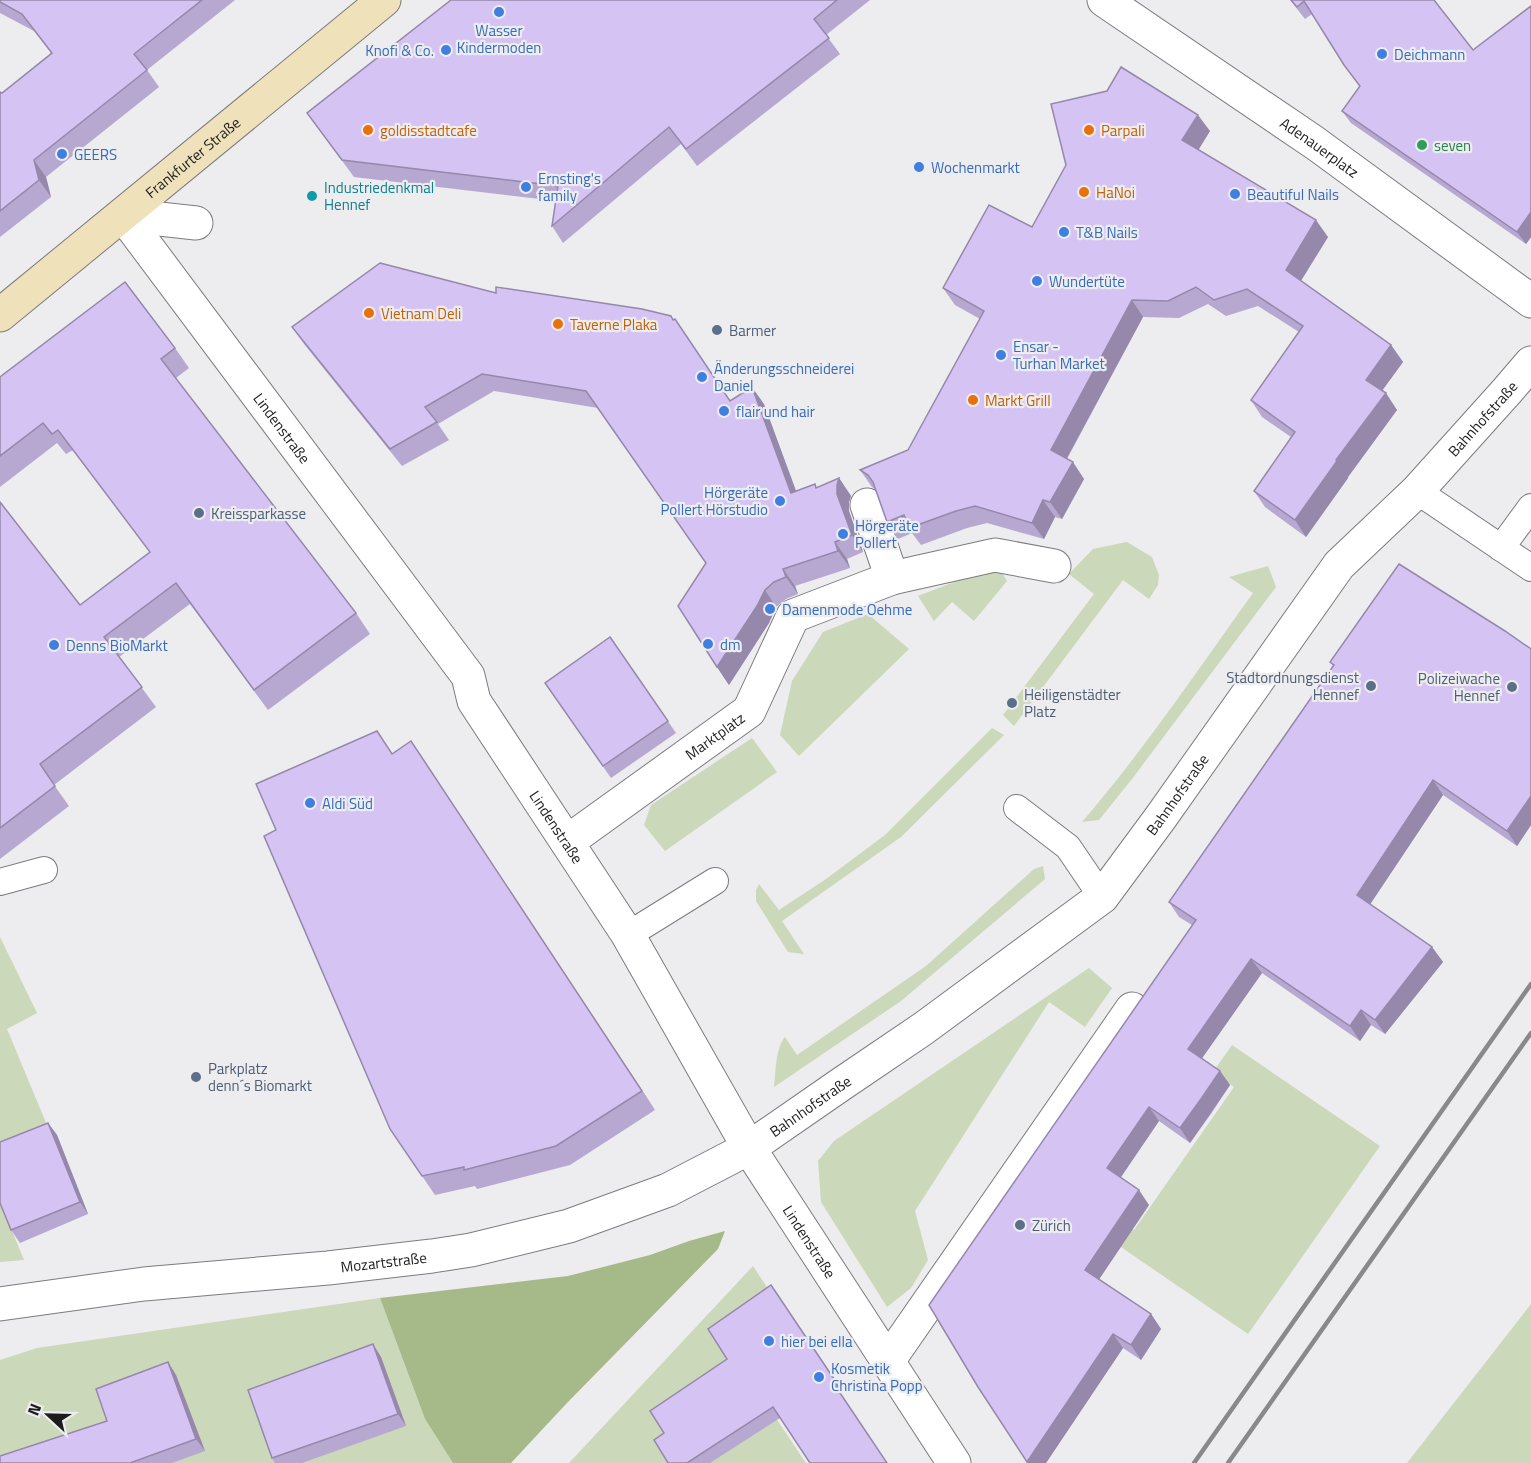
<svg xmlns="http://www.w3.org/2000/svg" width="1531" height="1463" viewBox="0 0 1531 1463" font-family="'Titillium Web',sans-serif">
	<rect width="100%" height="100%" fill="#edecef"/>
	<g fill="#cbd8b9">
		<polygon points="1127,542 1152,557 1159,575 1158,585 1149,599 1123,580 1014,726 1003,715 1094,594 1069,574 1093,549"/>
		<path d="M1268,566L1276,587L1132,779L1099,820L1082,822C1144,750 1197,671 1253,593L1229,577Z"/>
		<polygon points="990,568 1000,570 1007,581 974,621 952,602 934,621 918,596"/>
		<polygon points="868,614 909,649 799,756 780,735 792,681 823,632"/>
		<polygon points="992,728 1004,735 901,837 782,921 804,954 788,952 756,901 756,890 759,884 779,910 826,879 885,835"/>
		<polygon points="752,738 777,772 665,851 644,825 651,805"/>
		<path d="M1043,866L1045,879L901,1001L774,1087C776,1072 775,1049 785,1037L797,1055L926,966L1034,869Z"/>
		<polygon points="0,937 37,1013 7,1029 49,1130 0,1151"/>
		<polygon points="1089,968 1112,988 1085,1027 1049,1002 915,1211 928,1260 911,1288 887,1307 821,1202 818,1161 834,1141"/>
		<polygon points="1232,1045 1380,1146 1248,1334 1096,1230 1108,1213 1134,1230 1234,1087 1213,1072"/>
		<polygon points="0,1202 24,1260 0,1262"/>
		<polygon points="753,1266 772,1295 718,1332 806,1463 569,1463"/>
		<polygon points="380,1298 425,1419 453,1463 0,1463 0,1360 37,1348"/>
		<polygon points="1531,1304 1531,1463 1407,1463"/>
	</g>
	<polygon fill="#a6b989" points="725,1231 718,1249 566,1404 511,1463 453,1463 425,1419 380,1298 568,1276 650,1255 689,1241"/>
	<g fill="none" stroke-linecap="round" stroke-linejoin="round">
		<defs>
			<g id="service">
				<polyline points="1417,491 1531,568"/>
				<polyline points="1501,548 1531,507"/>
				<polyline points="1017,808 1068,847 1102,897"/>
				<polyline points="0,882 44,870"/>
				<polyline points="628,935 715,881"/>
			</g>
			<g id="pedestrian">
				<path id="s1" d="M1104,0L1315,143L1531,301"/>
				<polyline points="123,215 196,223"/>
				<polyline points="867,505 892,578"/>
				<path id="s2" d="M567,842L749,711L793,616L892,578L995,555L1054,566"/>
			</g>
			<g id="minor">
				<path id="s3" d="M123,215L468,676L474,701L628,935L749,1148L954,1463"/>
				<path id="s4" d="M0,1304L144,1284L328,1268L432,1256L471,1250L569,1226L668,1190L749,1148L840,1085L924,1028L1102,897L1161,817L1339,565L1417,491L1507,391L1531,363"/>
				<polyline points="888,1361 1132,1009"/>
			</g>
			<g id="secondary">
				<path id="s5" d="M0,315L384,0"/>
			</g>
		</defs>
		<use href="#service" stroke="#7c7b7e" stroke-width="28"/>
		<use href="#pedestrian" stroke="#7c7b7e" stroke-width="35"/>
		<use href="#minor" stroke="#7c7b7e" stroke-width="35"/>
		<use href="#secondary" stroke="#7c7b7e" stroke-width="35"/>
		<use href="#service" stroke="#fff" stroke-width="26"/>
		<use href="#pedestrian" stroke="#fff" stroke-width="33"/>
		<use href="#minor" stroke="#fff" stroke-width="33"/>
		<use href="#secondary" stroke="#efe2bb" stroke-width="33"/>
		<g stroke="#89888a" stroke-width="4.5">
			<polyline points="1194,1463 1531,984"/>
			<polyline points="1228,1463 1531,1033"/>
		</g>
	</g>
	<g fill="#b7a8d1">
		<polygon points="0,0 235,0 147,70 159,87 46,177 51,197 0,237 0,92 2,93 51,53 34,31 0,13"/>
		<polygon points="451,0 870,0 826,35 840,54 697,166 681,144 563,243 552,226 556,201 354,177 307,113"/>
		<polygon points="1290,0 1434,0 1473,50 1531,6 1531,237 1526,244 1351,123 1342,111 1360,87 1344,65 1312,14 1305,19"/>
		<polygon points="1210,131 1198,150 1328,237 1301,281 1391,345 1403,362 1382,391 1397,410 1348,477 1348,478 1306,537 1265,507 1254,491 1291,437 1262,417 1251,400 1299,332 1258,306 1226,316 1208,304 1179,318 1143,317 1067,459 1084,479 1062,519 1055,517 1044,539 987,523 967,528 921,545 912,533 898,539 887,522 875,489 872,487 860,470 908,450 980,319 955,305 943,288 1032,227"/>
		<polygon points="292,327 730,401 764,404 796,491 817,488 839,478 851,496 849,502 849,511 863,552 847,559 850,568 795,586 798,594 786,599 776,607 769,623 729,685 717,667 706,563 598,408 494,391 438,424 449,440 402,466 304,344"/>
		<polygon points="175,348 189,368 176,378 356,613 370,634 268,710 190,604 119,657 156,707 54,785 69,806 0,859 0,502 80,605 150,552 73,450 66,454 57,443 0,487 0,377"/>
		<polygon points="610,637 676,733 611,778 545,683"/>
		<polygon points="1531,649 1531,825 1517,846 1443,795 1370,904 1432,947 1443,962 1385,1034 1371,1025 1360,1041 1262,973 1202,1058 1220,1071 1230,1085 1211,1114 1190,1143 1159,1121 1120,1178 1149,1205 1099,1279 1151,1314 1161,1329 1141,1360 1123,1348 1046,1463 1028,1463 978,1387 1192,925 1179,917 1169,902 1333,666 1330,662"/>
		<polygon points="411,741 655,1110 570,1165 477,1189 475,1186 435,1195 390,1129 276,830"/>
		<polygon points="48,1123 57,1135 88,1214 20,1243 11,1230"/>
		<polygon points="373,1344 381,1357 406,1426 302,1463 275,1463 272,1458"/>
		<polygon points="168,1362 176,1375 205,1451 172,1463 0,1463 107,1421"/>
		<polygon points="842,1390 840,1392 780,1418 710,1463 668,1463 664,1433"/>
	</g>
	<g fill="#9588aa">
		<polygon points="1198,115 1210,131 1194,157 1182,140"/>
		<polygon points="34,160 46,177 51,197 39,180"/>
		<polygon points="1531,212 1531,237 1526,244 1517,232"/>
		<polygon points="1316,220 1328,237 1297,287 1286,270"/>
		<polygon points="1132,300 1143,317 1062,467 1051,450"/>
		<polygon points="1391,345 1403,362 1378,396 1366,380"/>
		<polygon points="752,387 764,404 803,510 791,493"/>
		<polygon points="1386,393 1397,410 1348,477 1348,478 1306,537 1295,520 1336,460"/>
		<polygon points="1073,462 1084,479 1062,519 1050,502"/>
		<polygon points="839,478 851,496 849,502 849,511 863,552 852,535 837,494 837,485"/>
		<polygon points="1043,500 1055,517 1044,539 1032,523"/>
		<polygon points="835,542 847,559 850,568 838,551"/>
		<polygon points="783,569 795,586 798,594 786,577"/>
		<polygon points="765,590 776,607 769,623 729,685 717,667"/>
		<polygon points="411,741 424,760 655,1110 642,1091"/>
		<polygon points="1433,780 1443,795 1367,909 1357,895"/>
		<polygon points="1531,796 1531,825 1517,846 1507,831"/>
		<polygon points="1432,947 1443,962 1385,1034 1375,1020"/>
		<polygon points="1251,959 1262,973 1198,1064 1188,1049"/>
		<polygon points="1361,1010 1371,1025 1360,1041 1350,1026"/>
		<polygon points="1220,1071 1230,1085 1190,1143 1180,1128"/>
		<polygon points="1149,1107 1159,1121 1117,1183 1107,1168"/>
		<polygon points="48,1123 57,1135 88,1214 80,1202"/>
		<polygon points="1139,1190 1149,1205 1096,1284 1085,1270"/>
		<polygon points="771,1285 842,1390 840,1392 832,1381"/>
		<polygon points="1151,1314 1161,1329 1141,1360 1131,1345"/>
		<polygon points="1113,1334 1123,1348 1046,1463 1028,1463 1027,1462"/>
		<polygon points="373,1344 381,1357 406,1426 398,1414"/>
		<polygon points="168,1362 176,1375 205,1451 196,1439"/>
	</g>
	<g fill="#d5c3f3" stroke="#9588aa" stroke-width="1.5">
		<polygon points="0,0 202,0 134,54 147,70 34,160 39,180 0,211 0,92 2,93 52,53 22,14 0,2"/>
		<polygon points="451,0 837,0 814,19 829,38 686,149 669,127 552,226 558,186 342,160 307,113"/>
		<polygon points="1291,0 1434,0 1473,50 1531,6 1531,212 1517,232 1342,111 1360,86 1344,65 1304,1 1297,7"/>
		<polygon points="1121,67 1198,115 1182,140 1316,220 1286,270 1391,345 1366,380 1386,393 1336,460 1337,461 1295,520 1254,491 1295,432 1251,400 1303,326 1247,289 1214,300 1196,287 1168,301 1132,300 1051,450 1073,462 1050,502 1043,500 1032,523 975,506 956,511 909,528 904,515 887,522 873,482 868,475 860,470 908,450 984,311 943,288 989,205 1032,227 1066,165 1051,104 1107,91"/>
		<polygon points="380,263 496,293 496,287 642,309 671,316 673,320 675,319 730,401 752,387 791,493 815,484 816,488 839,478 837,485 837,494 852,535 835,542 838,551 783,569 786,577 774,582 765,590 757,606 717,667 678,606 706,563 586,391 482,374 425,407 437,422 390,449 292,327"/>
		<polygon points="125,282 175,348 161,359 356,613 254,690 176,583 104,637 142,687 40,764 55,786 0,828 0,502 80,605 150,552 58,430 52,434 43,423 0,456 0,377"/>
		<polygon points="1399,564 1505,631 1531,649 1531,796 1507,831 1433,780 1357,895 1432,947 1375,1020 1361,1010 1350,1026 1251,959 1188,1049 1220,1071 1201,1099 1180,1128 1149,1107 1107,1168 1139,1190 1085,1270 1151,1314 1131,1345 1113,1334 1027,1462 978,1387 929,1305 1196,920 1169,902 1334,665 1330,662"/>
		<polygon points="610,637 668,721 603,766 545,683"/>
		<polygon points="377,731 392,754 411,741 642,1091 556,1146 464,1170 464,1167 422,1176 390,1129 264,836 276,830 256,784"/>
		<polygon points="48,1123 80,1202 11,1230 0,1203 0,1142"/>
		<polygon points="771,1285 834,1379 832,1381 887,1463 810,1463 773,1407 687,1463 668,1463 654,1440 664,1433 650,1411 727,1359 708,1329"/>
		<polygon points="373,1344 398,1414 272,1458 248,1390"/>
		<polygon points="168,1362 196,1439 130,1463 0,1463 0,1456 107,1421 96,1389"/>
	</g>
	<g fill="#3f7fe0" stroke="#edecef" stroke-width="2">
		<circle cx="499" cy="12" r="6"/>
		<circle cx="446" cy="50" r="6"/>
		<circle cx="1382" cy="54" r="6"/>
		<circle cx="62" cy="154" r="6"/>
		<circle cx="919" cy="167" r="6"/>
		<circle cx="526" cy="187" r="6"/>
		<circle cx="1235" cy="194" r="6"/>
		<circle cx="1064" cy="232" r="6"/>
		<circle cx="1037" cy="281" r="6"/>
		<circle cx="1001" cy="355" r="6"/>
		<circle cx="702" cy="377" r="6"/>
		<circle cx="724" cy="411" r="6"/>
		<circle cx="780" cy="501" r="6"/>
		<circle cx="843" cy="534" r="6"/>
		<circle cx="770" cy="609" r="6"/>
		<circle cx="708" cy="644" r="6"/>
		<circle cx="54" cy="645" r="6"/>
		<circle cx="310" cy="803" r="6"/>
		<circle cx="769" cy="1341" r="6"/>
		<circle cx="819" cy="1377" r="6"/>
	</g>
	<g fill="#e8710a" stroke="#edecef" stroke-width="2">
		<circle cx="368" cy="130" r="6"/>
		<circle cx="1089" cy="130" r="6"/>
		<circle cx="1084" cy="192" r="6"/>
		<circle cx="369" cy="313" r="6"/>
		<circle cx="558" cy="324" r="6"/>
		<circle cx="973" cy="400" r="6"/>
	</g>
	<circle fill="#2e9e5b" stroke="#edecef" stroke-width="2" cx="1422" cy="145" r="6"/>
	<circle fill="#0f9aa8" stroke="#edecef" stroke-width="2" cx="312" cy="196" r="6"/>
	<g fill="#5c6f8a" stroke="#edecef" stroke-width="2">
		<circle cx="717" cy="330" r="6"/>
		<circle cx="199" cy="513" r="6"/>
		<circle cx="1371" cy="686" r="6"/>
		<circle cx="1512" cy="687" r="6"/>
		<circle cx="1012" cy="703" r="6"/>
		<circle cx="196" cy="1077" r="6"/>
		<circle cx="1020" cy="1225" r="6"/>
	</g>
	<g text-anchor="middle" dominant-baseline="central" stroke-width="4.5" stroke-linejoin="round" paint-order="stroke">
		<g font-size="15" fill="#366cbe" stroke="#edecef" text-anchor="start">
			<text x="499" y="30" text-anchor="middle">Wasser<tspan x="499" dy="17">Kindermoden</tspan></text>
			<text x="434" y="50" text-anchor="end">Knofi &amp; Co.</text>
			<text x="1394" y="54">Deichmann</text>
			<text x="74" y="154">GEERS</text>
			<text x="931" y="167">Wochenmarkt</text>
			<text x="538" y="178">Ernsting's<tspan x="538" dy="17">family</tspan></text>
			<text x="1247" y="194">Beautiful Nails</text>
			<text x="1076" y="232">T&amp;B Nails</text>
			<text x="1049" y="281">Wundertüte</text>
			<text x="1013" y="346">Ensar -<tspan x="1013" dy="17">Turhan Market</tspan></text>
			<text x="714" y="368">Änderungsschneiderei<tspan x="714" dy="17">Daniel</tspan></text>
			<text x="736" y="411">flair und hair</text>
			<text x="768" y="492" text-anchor="end">Hörgeräte<tspan x="768" dy="17">Pollert Hörstudio</tspan></text>
			<text x="855" y="525">Hörgeräte<tspan x="855" dy="17">Pollert</tspan></text>
			<text x="782" y="609">Damenmode Oehme</text>
			<text x="720" y="644">dm</text>
			<text x="66" y="645">Denns BioMarkt</text>
			<text x="322" y="803">Aldi Süd</text>
			<text x="781" y="1341">hier bei ella</text>
			<text x="831" y="1368">Kosmetik<tspan x="831" dy="17">Christina Popp</tspan></text>
		</g>
		<g font-size="15" fill="#c56008" stroke="#edecef" text-anchor="start">
			<text x="380" y="130">goldisstadtcafe</text>
			<text x="1101" y="130">Parpali</text>
			<text x="1096" y="192">HaNoi</text>
			<text x="381" y="313">Vietnam Deli</text>
			<text x="570" y="324">Taverne Plaka</text>
			<text x="985" y="400">Markt Grill</text>
		</g>
		<g font-size="15" fill="#27864d" stroke="#edecef" text-anchor="start">
			<text x="1434" y="145">seven</text>
		</g>
		<g font-size="15" fill="#1c1c1d" stroke="#edecef">
			<text stroke="none"><textPath href="#s1" startOffset="261">Adenauerplatz</textPath></text>
			<text stroke="none"><textPath href="#s5" startOffset="249">Frankfurter Straße</textPath></text>
			<text stroke="none"><textPath href="#s4" startOffset="1818">Bahnhofstraße</textPath></text>
			<text stroke="none"><textPath href="#s3" startOffset="266">Lindenstraße</textPath></text>
			<text stroke="none"><textPath href="#s2" startOffset="182">Marktplatz</textPath></text>
			<text stroke="none"><textPath href="#s4" startOffset="1332">Bahnhofstraße</textPath></text>
			<text stroke="none"><textPath href="#s3" startOffset="752">Lindenstraße</textPath></text>
			<text stroke="none"><textPath href="#s4" startOffset="846">Bahnhofstraße</textPath></text>
			<text stroke="none"><textPath href="#s3" startOffset="1238">Lindenstraße</textPath></text>
			<text stroke="none"><textPath href="#s4" startOffset="386">Mozartstraße</textPath></text>
		</g>
		<g font-size="15" fill="#0d838f" stroke="#edecef" text-anchor="start">
			<text x="324" y="187">Industriedenkmal<tspan x="324" dy="17">Hennef</tspan></text>
		</g>
		<g font-size="15" fill="#4e5e75" stroke="#edecef" text-anchor="start">
			<text x="729" y="330">Barmer</text>
			<text x="211" y="513">Kreissparkasse</text>
			<text x="1359" y="677" text-anchor="end">Stadtordnungsdienst<tspan x="1359" dy="17">Hennef</tspan></text>
			<text x="1500" y="678" text-anchor="end">Polizeiwache<tspan x="1500" dy="17">Hennef</tspan></text>
			<text x="1024" y="694">Heiligenstädter<tspan x="1024" dy="17">Platz</tspan></text>
			<text x="208" y="1068">Parkplatz<tspan x="208" dy="17">denn´s Biomarkt</tspan></text>
			<text x="1032" y="1225">Zürich</text>
		</g>
	</g>
	<g transform="translate(48 1415) rotate(292)" stroke="#edecef" stroke-width="4.5" paint-order="stroke">
	<path d="M0-4.5L10 22L0 15L-10 22Z" fill="#1c1c1d"/>
	<text y="-9" font-size="16" font-weight="bold" text-anchor="middle" fill="#1c1c1d">N</text>
	</g>
</svg>
